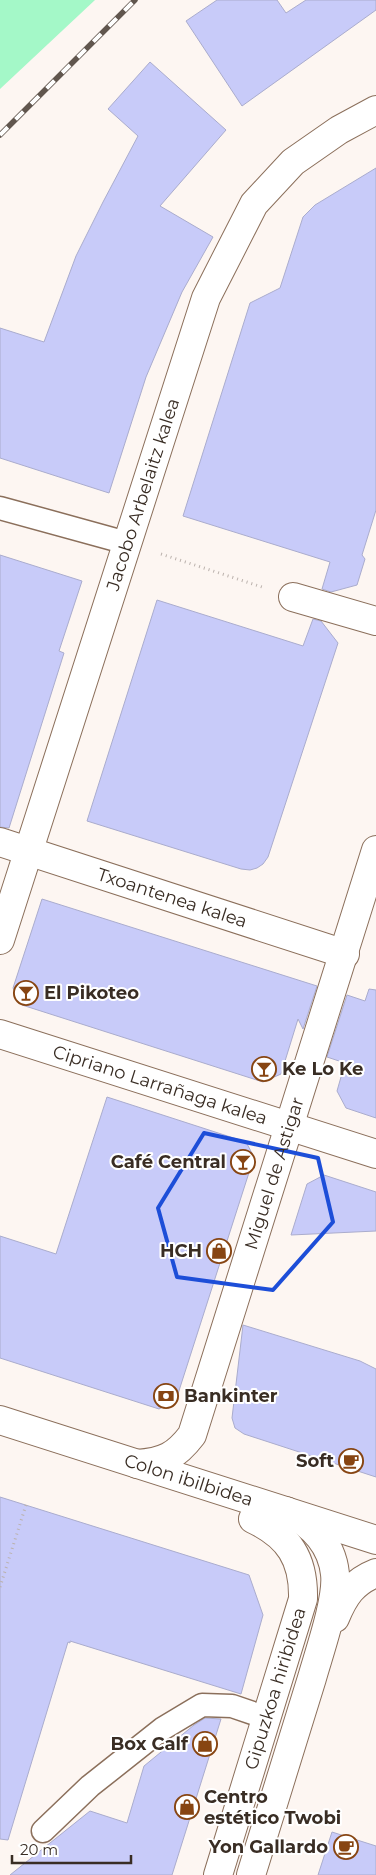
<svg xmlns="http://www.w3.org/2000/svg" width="376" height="1875" viewBox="0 0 376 1875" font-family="Montserrat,sans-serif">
	<rect width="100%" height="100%" fill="#fdf6f2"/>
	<polygon fill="#a4f8c8" points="0,0 95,0 0,89"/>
	<g fill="#c8cbf9" stroke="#aaaccd">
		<polygon points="217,0 277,0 286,13 306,0 376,0 376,10 242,106 186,21"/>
		<polygon points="150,62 226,130 160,206 213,237 182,292 146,377 109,493 0,458 0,328 44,342 76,256 103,202 138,136 108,109"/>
		<polygon points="376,168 376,510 362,555 365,559 357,585 331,592 322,589 330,562 183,516 250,303 280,288 303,217 315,205"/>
		<polygon points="0,555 82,581 59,651 64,653 9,828 0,827"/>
		<polygon points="157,600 303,646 313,619 321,621 338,643 268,857 263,864 257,868 250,870 241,869 87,821"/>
		<polygon points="42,899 317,986 303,1029 298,1019 281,1074 263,1082 22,1005 13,988"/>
		<polygon points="369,989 376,990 376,1118 346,1108 337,1091 345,1063 327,1057 347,995 365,1001"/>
		<polygon points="107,1097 246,1142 254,1157 176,1400 159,1409 0,1358 0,1236 56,1254"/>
		<polygon points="324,1175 376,1192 376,1231 291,1235 307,1184"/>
		<polygon points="243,1325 360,1361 376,1369 376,1477 244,1434 235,1428 232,1418"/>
		<polygon points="0,1497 249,1575 263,1615 241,1694 70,1641 70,1643 68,1642 8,1840 0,1839"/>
		<polygon points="205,1718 221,1719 172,1875 10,1875 90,1811 127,1823 144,1766 194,1725"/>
		<polygon points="332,1832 376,1846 376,1875 318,1875"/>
	</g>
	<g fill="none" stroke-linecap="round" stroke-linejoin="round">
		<defs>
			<g id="lane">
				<polyline points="0,508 127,543"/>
				<polyline points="43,1831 90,1786 162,1729 202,1705 232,1706 267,1718"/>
			</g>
			<g id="street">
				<polyline points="293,597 376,621"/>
				<path id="s1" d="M0,842L345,954"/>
				<path id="s2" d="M0,940L206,298L254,204L293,162L339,130L376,110"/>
				<path id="s3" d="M0,1034L376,1154"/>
				<path id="s4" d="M137,1464C164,1462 176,1456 192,1435L376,850"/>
			</g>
			<g id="secondary">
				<path id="s5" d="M0,1420L376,1540"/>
				<path d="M335,1618C344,1596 353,1582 376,1573"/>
				<path id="s6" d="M218,1875L303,1599C304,1559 289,1536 253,1519"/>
				<path d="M251,1875C271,1809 292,1744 312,1678C319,1653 338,1599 335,1574C332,1544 312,1524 286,1511"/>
			</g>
		</defs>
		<use href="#lane" stroke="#8b6f5b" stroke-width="25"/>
		<use href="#street" stroke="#8b6f5b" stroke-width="30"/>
		<use href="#secondary" stroke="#8b6f5b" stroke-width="30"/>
		<g stroke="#bbb2ad" stroke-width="3" stroke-dasharray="1 4" stroke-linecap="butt">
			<polyline points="161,554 262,587"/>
			<polyline points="0,1587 26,1505"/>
		</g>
		<use href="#lane" stroke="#fff" stroke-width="22"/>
		<use href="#street" stroke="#fff" stroke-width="28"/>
		<use href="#secondary" stroke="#fff" stroke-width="28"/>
		<defs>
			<polyline id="rail" points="0,135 135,0"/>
		</defs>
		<use href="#rail" stroke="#61564e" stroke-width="5.5"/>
		<use href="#rail" stroke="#fff" stroke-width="4" stroke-dasharray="11" stroke-linecap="butt"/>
	</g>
	<path fill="none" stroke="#1d4ed8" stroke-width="4" stroke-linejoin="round" d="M204,1133L318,1158L333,1222L273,1290L177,1277L158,1208Z"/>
	<defs>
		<symbol id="bar-ring" viewBox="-11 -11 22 22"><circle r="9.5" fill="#fff" stroke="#874512" stroke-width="1.5"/><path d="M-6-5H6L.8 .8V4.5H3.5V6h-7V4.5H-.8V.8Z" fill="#874512"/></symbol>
		<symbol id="shop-ring" viewBox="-11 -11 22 22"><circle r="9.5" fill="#fff" stroke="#874512" stroke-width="1.5"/><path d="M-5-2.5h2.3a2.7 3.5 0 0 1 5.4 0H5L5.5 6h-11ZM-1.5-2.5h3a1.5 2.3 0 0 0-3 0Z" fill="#874512"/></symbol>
		<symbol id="bank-ring" viewBox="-11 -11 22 22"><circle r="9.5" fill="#fff" stroke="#874512" stroke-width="1.5"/><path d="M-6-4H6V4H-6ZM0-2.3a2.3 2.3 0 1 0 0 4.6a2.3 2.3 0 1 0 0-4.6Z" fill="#874512"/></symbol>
		<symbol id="cafe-ring" viewBox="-11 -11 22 22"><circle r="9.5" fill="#fff" stroke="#874512" stroke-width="1.5"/><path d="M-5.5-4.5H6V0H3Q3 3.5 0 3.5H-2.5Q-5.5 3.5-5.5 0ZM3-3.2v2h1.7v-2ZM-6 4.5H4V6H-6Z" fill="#874512"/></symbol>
	</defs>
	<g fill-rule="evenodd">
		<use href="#bar-ring" x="12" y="979" width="28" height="28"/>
		<use href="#bar-ring" x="250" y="1055" width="28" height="28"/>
		<use href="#bar-ring" x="229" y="1148" width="28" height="28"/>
		<use href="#shop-ring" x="205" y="1237" width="28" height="28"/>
		<use href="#bank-ring" x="152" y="1382" width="28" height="28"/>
		<use href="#cafe-ring" x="337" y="1447" width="28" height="28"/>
		<use href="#shop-ring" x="191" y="1730" width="28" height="28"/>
		<use href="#shop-ring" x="173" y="1793" width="28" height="28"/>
		<use href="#cafe-ring" x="332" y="1833" width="28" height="28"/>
	</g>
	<g text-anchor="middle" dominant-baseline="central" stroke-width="4" stroke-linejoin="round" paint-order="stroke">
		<g font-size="18" fill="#392d24" stroke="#fff">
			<text stroke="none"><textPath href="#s2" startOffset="468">Jacobo Arbelaitz kalea</textPath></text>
			<text stroke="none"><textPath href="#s1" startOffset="181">Txoantenea kalea</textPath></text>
			<text stroke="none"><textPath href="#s3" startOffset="168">Cipriano Larrañaga kalea</textPath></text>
			<text stroke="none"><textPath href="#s4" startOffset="339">Miguel de Astigar</textPath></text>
			<text stroke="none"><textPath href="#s5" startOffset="198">Colon ibilbidea</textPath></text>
			<text stroke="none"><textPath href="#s6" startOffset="195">Gipuzkoa hiribidea</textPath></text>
		</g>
		<g font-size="18" font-weight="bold" fill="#392d24" stroke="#fff" text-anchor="end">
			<text x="44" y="993" text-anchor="start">El Pikoteo</text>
			<text x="282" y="1069" text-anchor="start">Ke Lo Ke</text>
			<text x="226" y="1162">Café Central</text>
			<text x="202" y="1251">HCH</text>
			<text x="184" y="1396" text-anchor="start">Bankinter</text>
			<text x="334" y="1461">Soft</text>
			<text x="188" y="1744">Box Calf</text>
			<text x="204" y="1797" text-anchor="start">Centro<tspan x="204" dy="21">estético Twobi</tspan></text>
			<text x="328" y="1847">Yon Gallardo</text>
		</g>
	</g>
	<path d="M12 1855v8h119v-8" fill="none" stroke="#392d24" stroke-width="2.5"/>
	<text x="20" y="1855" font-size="15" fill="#392d24" stroke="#ffffff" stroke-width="4" paint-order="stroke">20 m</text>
</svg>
